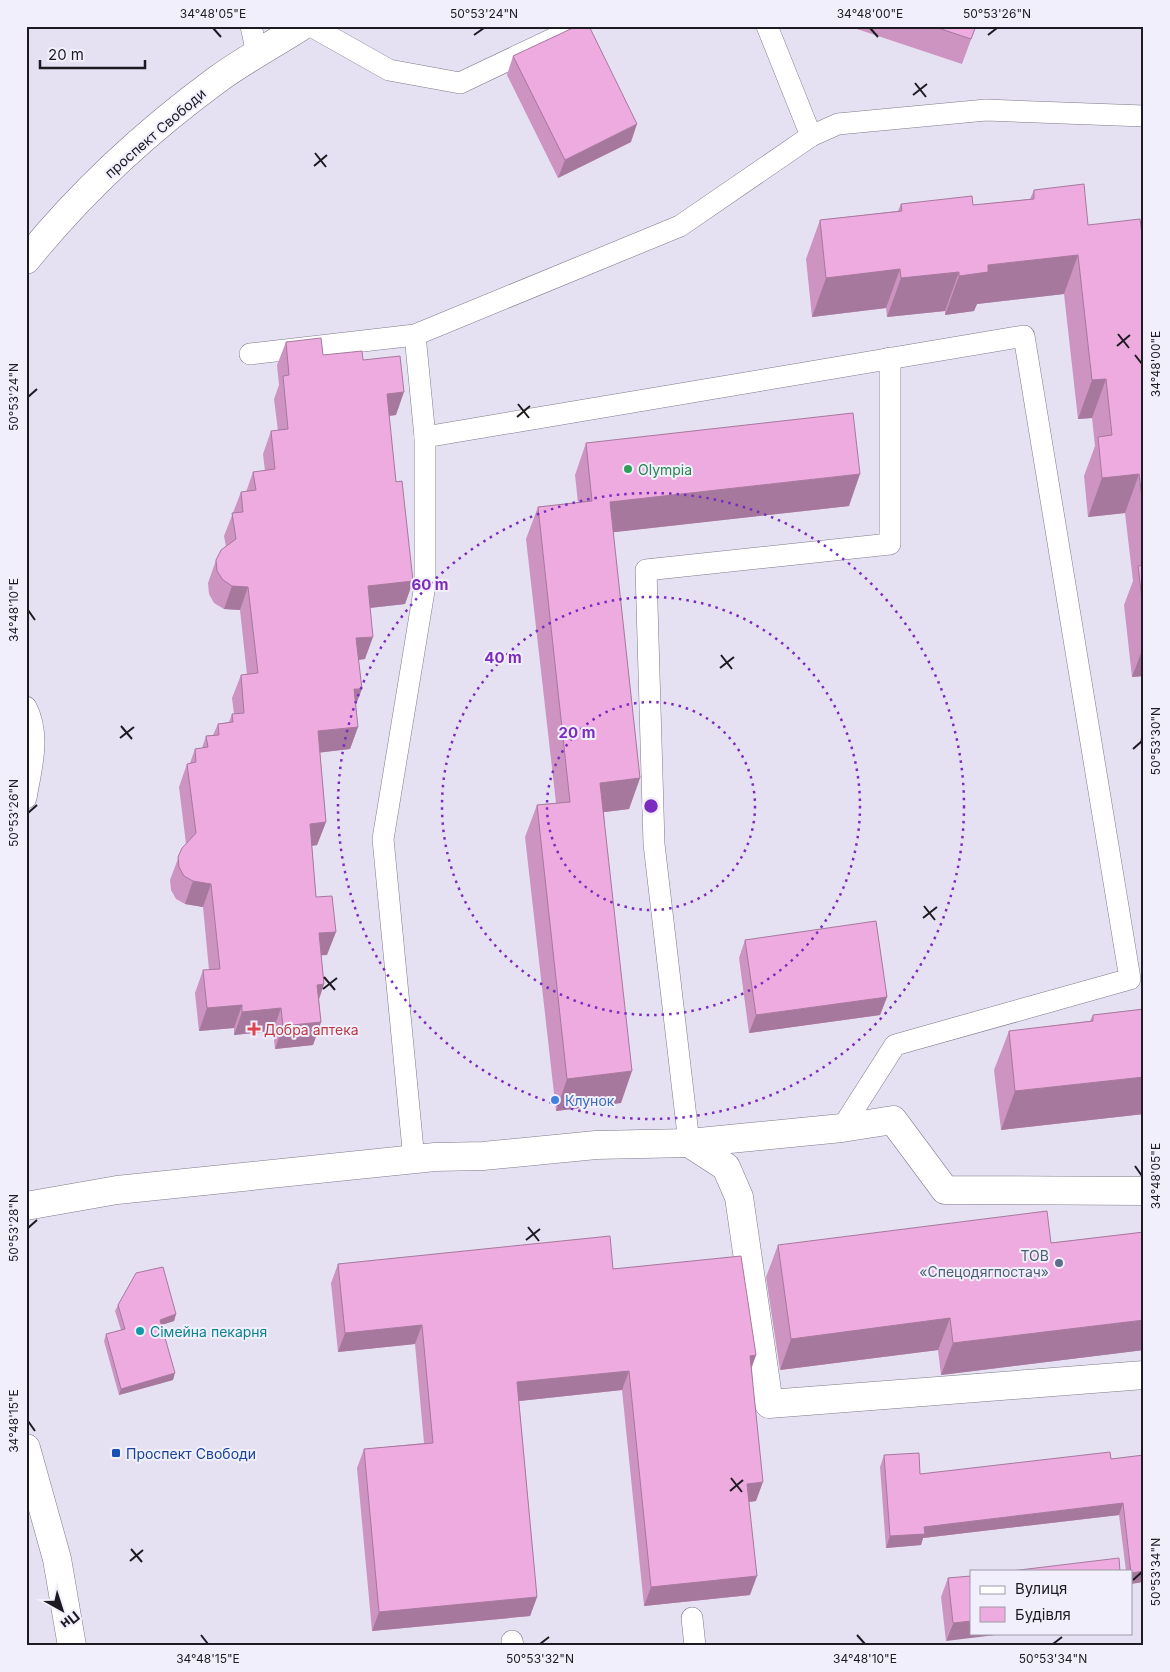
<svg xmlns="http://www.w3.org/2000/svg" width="1170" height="1672" viewBox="0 0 1170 1672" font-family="Inter,sans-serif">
	<rect width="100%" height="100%" fill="#e5e1f2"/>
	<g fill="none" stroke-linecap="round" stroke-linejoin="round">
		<defs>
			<g id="lane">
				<polyline points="251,26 257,54"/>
				<polyline points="311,26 389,70 460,83 580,26"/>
				<polyline points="811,136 838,124 986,110 1144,116"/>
				<polyline points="250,354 415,335 680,226 811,136 767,26"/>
				<polyline points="425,437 1024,336 1130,979 895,1045 842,1128"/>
				<path d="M26,707C41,735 31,769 26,798"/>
				<polyline points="689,1143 654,844 646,570 890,544 890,358"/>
				<polyline points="414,1160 383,839 425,585 425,437 415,335"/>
				<polyline points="692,1618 695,1646"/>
				<polyline points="512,1641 513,1646"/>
			</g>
			<g id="street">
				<polyline points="689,1143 726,1167 739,1197 769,1404 1144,1375"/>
				<polyline points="26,1206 117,1190 435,1157 483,1156 596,1145 689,1143 842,1128 893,1120 945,1190 1144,1191"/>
			</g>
			<g id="primary">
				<path d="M26,260C81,192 147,131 218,79C244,60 274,44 302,26"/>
				<polyline points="26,1448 57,1559 72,1646"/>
			</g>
		</defs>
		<use href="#lane" stroke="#7e7a8a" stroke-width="22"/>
		<use href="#street" stroke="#7e7a8a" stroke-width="29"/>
		<use href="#primary" stroke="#7e7a8a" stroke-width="29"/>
		<use href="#lane" stroke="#fff" stroke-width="21"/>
		<use href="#street" stroke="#fff" stroke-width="28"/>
		<use href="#primary" stroke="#fff" stroke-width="28"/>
	</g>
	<g fill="#cd93c1">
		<polygon points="848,26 976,26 962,64"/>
		<polygon points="513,56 631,142 558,178 507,75"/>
		<polygon points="1034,190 1088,225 1144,249 1144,676 1132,677 1124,605 1133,581 1125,513 1088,517 1084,476 1095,446 1092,418 1078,419 1064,294 977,304 974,311 945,315 945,311 887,317 886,308 812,317 806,259 820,220 898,211 901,204 973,205 1030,199"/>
		<polygon points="286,342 323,355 363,360 396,415 389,416 396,482 413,581 405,604 370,608 365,659 359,660 356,705 358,727 350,749 320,752 326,822 317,845 312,846 316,897 327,955 321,955 324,984 319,1000 321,1022 313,1045 275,1049 273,1031 234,1035 234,1028 199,1031 195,993 203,970 209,970 203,907 185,904 176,899 171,890 170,880 182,848 186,844 179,787 187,764 190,763 195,749 202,748 206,736 213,735 218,724 229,722 232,714 234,714 232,698 241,675 247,675 240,610 224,609 214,603 209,594 208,583 216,560 226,547 224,536 241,492 246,492 253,472 265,471 263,454 271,431 278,431 274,399 279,385 277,365"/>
		<polygon points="586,443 849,506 613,532 640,778 629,809 604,812 621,1103 556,1111 525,837 537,805 556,803 526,539 538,507 578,503 575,475"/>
		<polygon points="1144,731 1144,770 1140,740"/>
		<polygon points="745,940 887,997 880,1015 749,1033 739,958"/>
		<polygon points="1144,1009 1144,1114 1001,1130 994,1070 1009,1031 1090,1021 1093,1015"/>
		<polygon points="1144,1232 1144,1350 941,1375 938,1350 780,1370 766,1277 778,1245 1051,1243"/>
		<polygon points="338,1264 613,1269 756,1355 752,1367 756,1501 749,1502 750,1595 644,1606 622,1390 519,1401 537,1597 530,1616 372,1631 357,1468 364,1449 424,1443 415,1344 338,1352 331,1283"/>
		<polygon points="118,1305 176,1314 174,1321 162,1325 173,1380 119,1395 104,1341 106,1334 121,1330 115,1311"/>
		<polygon points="884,1455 920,1474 1111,1459 1144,1455 1131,1584 1131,1571 1126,1571 1119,1515 923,1538 921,1545 886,1548 880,1467"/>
		<polygon points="971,1576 946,1641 941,1597 948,1578"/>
	</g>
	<g fill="#a7789d">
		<polygon points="637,124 631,142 558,178 565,160"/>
		<polygon points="1078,255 1064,294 977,304 974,311 945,315 959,276 988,265"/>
		<polygon points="900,269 886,308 812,317 826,278"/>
		<polygon points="959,272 945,311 887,317 901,278"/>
		<polygon points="1106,379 1092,418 1078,419 1092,380"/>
		<polygon points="404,392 396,415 379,417 387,394"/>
		<polygon points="860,474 849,506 598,534 610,502"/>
		<polygon points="1139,474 1125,513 1088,517 1102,478"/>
		<polygon points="413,581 405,604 360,609 368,586"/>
		<polygon points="232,586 248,587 240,610 224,609"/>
		<polygon points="373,637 365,659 348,661 356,638"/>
		<polygon points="1144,645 1144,676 1132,677"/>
		<polygon points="354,689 362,689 353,712"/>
		<polygon points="358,727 350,749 309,754 318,731"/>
		<polygon points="640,778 629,809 589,814 600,783"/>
		<polygon points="326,822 317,845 302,847 310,824"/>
		<polygon points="193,881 211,884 203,907 185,904"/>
		<polygon points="336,932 327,955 311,956 319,933"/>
		<polygon points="324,984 316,1007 317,985"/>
		<polygon points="887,997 880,1015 749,1033 756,1015"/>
		<polygon points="242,1005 234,1028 199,1031 207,1008"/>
		<polygon points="281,1008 273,1031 234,1035 242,1012"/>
		<polygon points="321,1022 313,1045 275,1049 283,1026"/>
		<polygon points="632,1071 621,1103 556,1111 567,1079"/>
		<polygon points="1144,1077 1144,1114 1001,1130 1015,1091"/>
		<polygon points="176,1314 174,1321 158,1326 160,1320"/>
		<polygon points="950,1318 938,1350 780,1370 791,1339"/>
		<polygon points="1144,1320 1144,1350 941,1375 953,1343"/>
		<polygon points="422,1325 415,1344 338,1352 345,1333"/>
		<polygon points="756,1355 749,1374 750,1356"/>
		<polygon points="629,1371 622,1390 510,1402 517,1382"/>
		<polygon points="175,1373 173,1380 119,1395 121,1389"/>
		<polygon points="763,1482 756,1501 740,1503 747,1484"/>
		<polygon points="1123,1503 1119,1515 923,1538 921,1545 886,1548 890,1536 924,1527"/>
		<polygon points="1144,1571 1144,1582 1131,1584 1131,1573"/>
		<polygon points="757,1576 750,1595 644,1606 651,1587"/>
		<polygon points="537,1597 530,1616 372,1631 379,1612"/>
		<polygon points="971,1621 971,1633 1012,1633 946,1641 953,1623"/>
	</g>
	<g fill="#eeabe0" stroke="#a7789d">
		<polygon points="577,26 589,26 637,124 565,160 513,56"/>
		<polygon points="932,26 976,26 971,39"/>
		<polygon points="1084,184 1088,225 1140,219 1144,249 1144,514 1139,474 1102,478 1098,437 1112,435 1106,379 1092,380 1078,255 988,265 988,272 959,276 959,272 901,278 900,269 826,278 820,220 902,211 901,204 972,196 973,205 1034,199 1034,190"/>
		<polygon points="321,338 323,355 362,351 363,360 400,356 404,392 387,394 396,482 402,481 413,581 368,586 373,637 356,638 362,689 354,689 358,727 318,731 326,822 310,824 316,897 332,896 336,932 319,933 324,984 317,985 321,1022 283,1026 281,1008 242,1012 242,1005 207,1008 203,970 220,969 211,884 193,881 184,876 179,867 178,857 182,848 196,833 187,764 196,762 195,749 208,747 206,736 219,735 218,724 233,722 232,714 244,713 241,675 258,673 248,587 232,586 223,580 217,571 216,560 221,550 236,539 232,513 243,512 241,492 256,490 253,472 275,469 271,431 288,429 283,376 289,375 286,342"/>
		<polygon points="853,413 860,474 610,502 640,778 600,783 632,1071 567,1079 537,805 570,802 538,507 592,501 586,443"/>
		<polygon points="1144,565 1144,616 1138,566"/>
		<polygon points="876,921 887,997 756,1015 745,940"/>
		<polygon points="1144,1009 1144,1077 1015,1091 1009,1031 1093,1021 1093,1015"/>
		<polygon points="1047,1211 1051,1243 1144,1232 1144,1320 953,1343 950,1318 791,1339 778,1245"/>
		<polygon points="610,1236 613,1269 741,1256 756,1355 750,1356 763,1482 747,1484 757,1576 651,1587 629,1371 517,1382 537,1597 379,1612 364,1449 433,1443 422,1325 345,1333 338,1264"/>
		<polygon points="163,1267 176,1314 160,1320 175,1373 121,1389 106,1334 125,1329 118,1305 136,1273"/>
		<polygon points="1110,1452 1111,1459 1144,1455 1144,1571 1131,1573 1123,1503 924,1527 925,1534 890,1536 884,1455 919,1453 920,1474"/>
		<polygon points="1119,1558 1120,1571 1011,1571"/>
		<polygon points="971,1576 971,1621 953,1623 948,1578"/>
	</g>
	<path fill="none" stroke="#1d1b21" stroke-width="2" d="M213,28L221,37M870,28L878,37M474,35L484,28M988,35L997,28M915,83L926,97M913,95L927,84M315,153L326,167M314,166L327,155M1118,334L1129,348M1117,346L1130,335M1135,355L1142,364M28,397L37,389M518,404L529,418M517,417L530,406M28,610L35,620M721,655L732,669M720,668L734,657M121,726L132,739M120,738L134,727M1133,749L1142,741M28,813L37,805M924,906L935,920M923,918L937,907M324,977L335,990M323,989L337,978M1135,1166L1142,1176M528,1227L539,1241M28,1228L37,1220M526,1240L540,1229M28,1421L35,1431M731,1478L742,1492M730,1491L743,1480M131,1549L142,1562M130,1561L143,1550M1133,1580L1142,1572M201,1635L208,1644M857,1635L865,1644M540,1644L549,1637M1053,1644L1062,1637"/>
	<g fill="none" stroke="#7b2cbf" stroke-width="2.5" stroke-dasharray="2.5 5">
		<circle cx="651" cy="806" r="104"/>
		<circle cx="651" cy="806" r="209"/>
		<circle cx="651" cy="806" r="313"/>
	</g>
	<circle fill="#2e9e5b" stroke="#f2effd" stroke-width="2" cx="628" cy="469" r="5"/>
	<path fill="#e0444e" stroke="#f2effd" stroke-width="2" d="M251.5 1021.5h5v5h5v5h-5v5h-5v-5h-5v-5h5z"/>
	<circle fill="#3f7fe0" stroke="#f2effd" stroke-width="2" cx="555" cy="1100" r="5"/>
	<circle fill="#5c6f8a" stroke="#f2effd" stroke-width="2" cx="1059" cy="1263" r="5"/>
	<circle fill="#0f9aa8" stroke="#f2effd" stroke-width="2" cx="140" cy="1331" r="5"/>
	<rect fill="#1a4fb4" stroke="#f2effd" stroke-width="2" x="111" y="1448" width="10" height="10" rx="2.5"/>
	<g text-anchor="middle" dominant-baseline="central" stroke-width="4" stroke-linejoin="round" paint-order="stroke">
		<g font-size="14" fill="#1d1b21" stroke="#f2effd">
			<text transform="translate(155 133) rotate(-41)">проспект Свободи</text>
		</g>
		<g font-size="14" fill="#27864d" stroke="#f2effd" text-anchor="start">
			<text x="638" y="469">Olympia</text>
		</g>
		<g font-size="14" fill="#be3a42" stroke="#f2effd" text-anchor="start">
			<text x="264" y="1029">Добра аптека</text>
		</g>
		<g font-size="14" fill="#366cbe" stroke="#f2effd" text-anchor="start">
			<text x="565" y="1100">Клунок</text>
		</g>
		<g font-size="14" fill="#4e5e75" stroke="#f2effd" text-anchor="end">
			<text x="1049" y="1255">ТОВ<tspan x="1049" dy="16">«Спецодягпостач»</tspan></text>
		</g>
		<g font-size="14" fill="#0d838f" stroke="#f2effd" text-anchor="start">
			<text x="150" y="1331">Сімейна пекарня</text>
		</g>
		<g font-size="14" fill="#164399" stroke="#f2effd" text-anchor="start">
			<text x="126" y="1453">Проспект Свободи</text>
		</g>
	</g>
	<circle cx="651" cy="806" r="8" fill="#7b2cbf" stroke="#f2effd" stroke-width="2.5"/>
	<g font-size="15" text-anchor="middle" font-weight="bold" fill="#7b2cbf" stroke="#f2effd" stroke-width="4" stroke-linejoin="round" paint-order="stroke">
		<text x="430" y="590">60 m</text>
		<text x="503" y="663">40 m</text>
		<text x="577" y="738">20 m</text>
	</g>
	<rect width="1170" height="1672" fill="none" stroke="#f2effd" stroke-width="55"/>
	<rect x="970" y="1570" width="162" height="65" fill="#f2effd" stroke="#9d9aa5"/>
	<rect x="980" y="1586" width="25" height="8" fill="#ffffff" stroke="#9d9aa5"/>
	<text x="1015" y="1594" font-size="15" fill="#1d1b21">Вулиця</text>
	<rect x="980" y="1607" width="25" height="15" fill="#eeabe0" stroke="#9d9aa5"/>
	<text x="1015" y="1620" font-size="15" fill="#1d1b21">Будівля</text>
	<g transform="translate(62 1610) rotate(141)" stroke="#f2effd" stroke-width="4" paint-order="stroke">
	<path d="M0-4L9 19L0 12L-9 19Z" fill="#1d1b21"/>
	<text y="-8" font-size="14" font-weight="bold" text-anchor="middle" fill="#1d1b21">Пн</text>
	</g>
	<path d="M40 60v8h105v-8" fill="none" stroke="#1d1b21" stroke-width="2.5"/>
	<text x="48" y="60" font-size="15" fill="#1d1b21" stroke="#f2effd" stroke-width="4" paint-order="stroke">20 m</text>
	<rect x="28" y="28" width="1114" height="1616" fill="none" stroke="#1d1b21" stroke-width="2"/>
	<g font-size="12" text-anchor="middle" fill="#1d1b21">
		<text x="213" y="18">34°48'05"E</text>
		<text x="484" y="18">50°53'24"N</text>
		<text x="870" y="18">34°48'00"E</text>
		<text x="997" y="18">50°53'26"N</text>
		<text transform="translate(1156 364) rotate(-90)" y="4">34°48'00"E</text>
		<text transform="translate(14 397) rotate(-90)" y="4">50°53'24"N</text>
		<text transform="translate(14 610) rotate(-90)" y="4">34°48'10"E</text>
		<text transform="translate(1156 741) rotate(-90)" y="4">50°53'30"N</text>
		<text transform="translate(14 813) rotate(-90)" y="4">50°53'26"N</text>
		<text transform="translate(1156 1176) rotate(-90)" y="4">34°48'05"E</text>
		<text transform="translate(14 1228) rotate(-90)" y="4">50°53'28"N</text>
		<text transform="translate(14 1421) rotate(-90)" y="4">34°48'15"E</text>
		<text transform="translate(1156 1572) rotate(-90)" y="4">50°53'34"N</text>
		<text x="208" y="1663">34°48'15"E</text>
		<text x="540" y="1663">50°53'32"N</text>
		<text x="865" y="1663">34°48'10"E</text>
		<text x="1053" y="1663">50°53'34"N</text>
	</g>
</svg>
